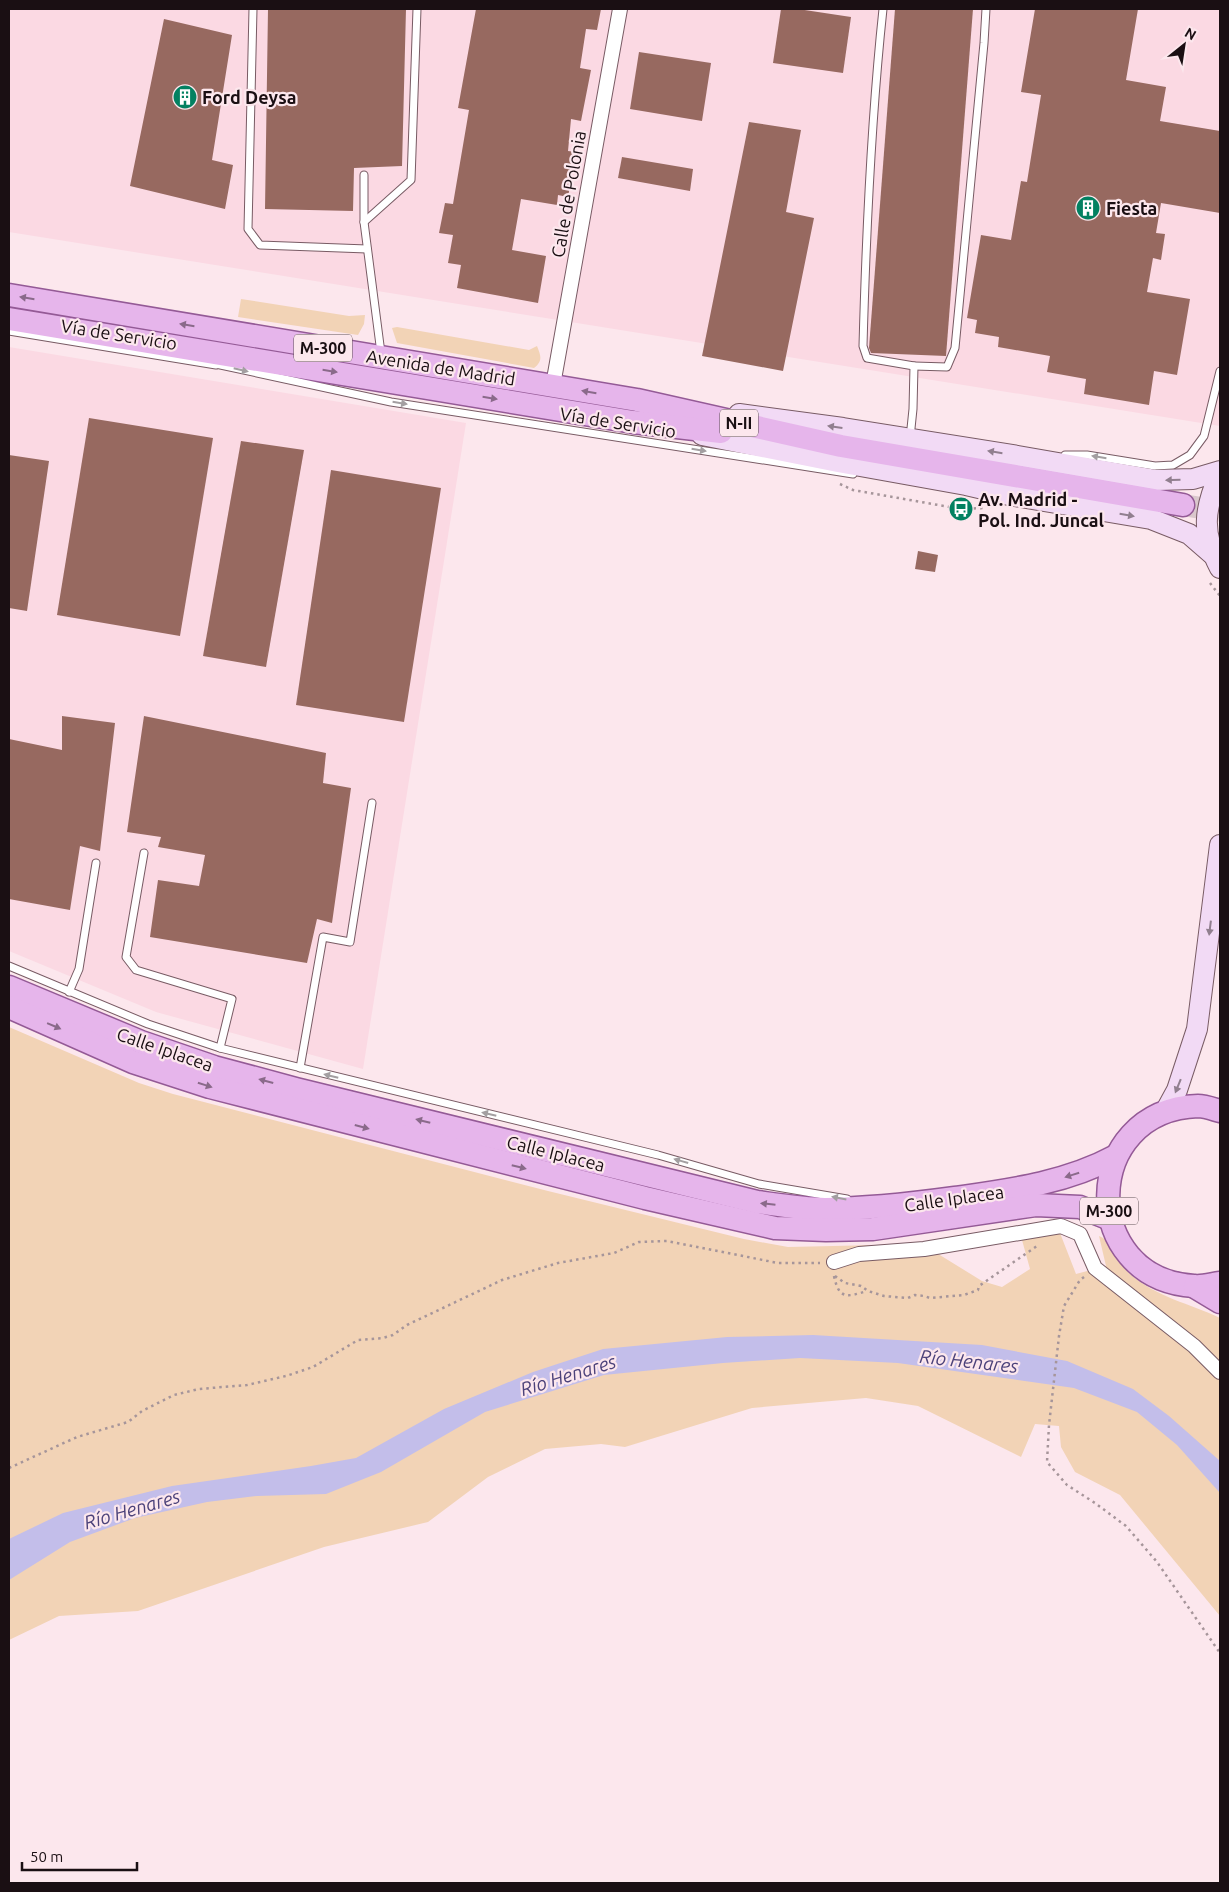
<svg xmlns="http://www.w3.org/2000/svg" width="1229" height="1892" viewBox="0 0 1229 1892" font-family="Ubuntu,sans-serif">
	<rect width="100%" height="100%" fill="#fce7ed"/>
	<g fill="#fbd9e3">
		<polygon points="9,9 1220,9 1220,426 9,232"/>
		<polygon points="9,347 466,423 363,1069 156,1012 9,951"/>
	</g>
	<g fill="#f2d3b6">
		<polygon points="241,299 349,316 365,315 364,324 358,335 238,317"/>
		<path d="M397,327L529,350L537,346C541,356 543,361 534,368L397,343L392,328Z"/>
		<path d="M9,1027L139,1083L173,1094L548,1191L744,1239L788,1247L922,1244L982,1281L1002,1287L1030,1269L1022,1240L1060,1233L1076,1274L1106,1266L1099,1236C1115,1242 1118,1264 1130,1274C1158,1298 1189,1303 1220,1318V1616L1120,1495L1075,1472L1061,1447L1059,1426L1035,1424L1021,1457L918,1406L866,1398L752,1408L625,1447L601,1444L545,1449L488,1477L428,1522L324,1547L138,1611L59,1616L9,1640Z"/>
	</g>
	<polygon fill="#c3beea" points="813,1335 982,1345 1067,1361 1133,1389 1169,1416 1220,1461 1220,1493 1177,1445 1137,1412 1074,1388 898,1363 800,1358 723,1363 604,1375 485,1412 381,1472 326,1494 257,1496 207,1502 135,1518 70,1542 9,1580 9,1539 63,1513 172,1486 311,1466 356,1458 444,1409 533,1372 603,1349 727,1337"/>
	<g fill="#976960">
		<polygon points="268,9 406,9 402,166 354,168 353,211 265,209"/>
		<polygon points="476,9 601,9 597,30 586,29 580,68 591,70 581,121 571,119 568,151 576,152 568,197 558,195 557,205 521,199 512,250 546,256 538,303 457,288 461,265 448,263 453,235 439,233 445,203 453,204 469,110 458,108"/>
		<polygon points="781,9 798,9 851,17 843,73 773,63"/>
		<polygon points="895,9 973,9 946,356 871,353 869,348"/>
		<polygon points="1035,9 1138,9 1126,80 1166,87 1160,121 1220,131 1220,213 1161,203 1156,233 1165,234 1161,260 1153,258 1147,292 1190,299 1177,375 1154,371 1149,405 1084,394 1086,379 1047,372 1050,356 998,347 999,337 975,333 977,320 967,318 981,235 1011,240 1021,181 1027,182 1041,95 1021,92"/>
		<polygon points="164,19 232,35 212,160 233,165 225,209 130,186"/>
		<polygon points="639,52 711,63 702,121 630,109"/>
		<polygon points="749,122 801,130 786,212 814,218 783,371 702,356"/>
		<polygon points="622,157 693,169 690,191 618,178"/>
		<polygon points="89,418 213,438 180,636 57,615"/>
		<polygon points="241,441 304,450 266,667 203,656"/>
		<polygon points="9,455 49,461 27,611 9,608"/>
		<polygon points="331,470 441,488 404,722 296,705"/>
		<polygon points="918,551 938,555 935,572 915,569"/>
		<polygon points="62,716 115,723 100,851 80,846 70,910 9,899 9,739 62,750"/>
		<polygon points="144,716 326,753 323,783 351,788 332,923 317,919 307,963 150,937 158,880 199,886 205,855 158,847 161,837 127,832"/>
	</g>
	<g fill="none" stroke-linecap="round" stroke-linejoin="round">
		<polyline stroke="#dac7cc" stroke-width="22" stroke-dasharray="22 11" stroke-linecap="butt" points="1183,505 1220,511"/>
		<defs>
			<g id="lane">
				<polyline points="253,9 248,229 260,245 367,249"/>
				<path d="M883,9C871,121 866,234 863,346L867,358L914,366L913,409L910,438"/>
				<polyline points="364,175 364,222 381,353"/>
				<polyline points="364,222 411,180 417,9"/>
				<polyline points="9,331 216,365"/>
				<polyline points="211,363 391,402 853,474"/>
				<polyline points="914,366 947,367 955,348 984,43 986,9"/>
				<polyline points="1065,455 1087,455 1155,466 1173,465 1190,455 1204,436 1220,371"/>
				<polyline points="144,853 126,957 136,970 232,999 220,1048"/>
				<polyline points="9,966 148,1024 220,1048 658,1155 759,1184 847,1199"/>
				<polyline points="69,992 79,969 96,863"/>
				<polyline points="300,1068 323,937 350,942 372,803"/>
			</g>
			<g id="street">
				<polyline points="553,385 620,9"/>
				<polyline points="834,1262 859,1254 924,1249 1061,1226 1080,1234 1095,1268 1194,1346 1220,1372"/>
			</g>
			<g id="secondary">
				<polyline points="739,414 843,428 1018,456 1156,480 1193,479 1220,471"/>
				<polyline points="702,435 838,462 966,485 1009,495 1151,519 1189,534 1212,554"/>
				<path d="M1220,473C1204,509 1201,532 1220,568"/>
				<polyline points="1165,1112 1177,1090 1197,1029 1220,845"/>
			</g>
			<g id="primary">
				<polyline points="9,295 637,400 841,446 1183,505"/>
				<polyline points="9,319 633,422 721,432"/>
				<path d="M9,987L141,1042L214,1067L296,1089L757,1202C779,1205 803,1209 825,1209C869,1209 911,1204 955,1198C1011,1190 1066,1183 1116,1156"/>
				<polyline points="9,1007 133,1062 210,1087 645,1198 775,1228 826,1230 873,1229 1036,1205 1080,1207 1110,1219"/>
				<path d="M1220,1111C1213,1109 1205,1106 1198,1106C1080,1110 1078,1279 1194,1286C1202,1287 1212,1284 1220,1283"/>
				<polyline points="1195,1287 1220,1302"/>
			</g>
		</defs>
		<use href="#lane" stroke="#785b64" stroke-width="9"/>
		<use href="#street" stroke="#785b64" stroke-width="16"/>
		<use href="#secondary" stroke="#785b64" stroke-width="22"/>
		<use href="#primary" stroke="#945a96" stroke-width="25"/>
		<g stroke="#a6959a" stroke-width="2.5" stroke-dasharray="2.5 4" stroke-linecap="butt">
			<polyline points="840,484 853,490 961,509 983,508"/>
			<polyline points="1210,583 1220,596"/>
			<path d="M834,1276C839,1300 847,1297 867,1291"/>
			<polyline points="835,1276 845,1283 861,1286 868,1291 884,1296 908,1298 915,1295 924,1296 930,1298 964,1295 978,1290 979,1286 1037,1246"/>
			<polyline points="1084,1277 1080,1280 1064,1306 1059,1336 1049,1425 1047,1462 1067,1485 1095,1503 1126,1526 1157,1562 1220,1653"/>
			<polyline points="9,1468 77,1437 128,1422 142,1411 174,1395 199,1389 247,1385 286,1376 313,1367 358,1340 383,1338 393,1335 407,1325 502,1280 558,1263 614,1253 639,1242 667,1241 778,1263 820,1263"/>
		</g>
		<use href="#lane" stroke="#fff" stroke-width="7"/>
		<use href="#street" stroke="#fff" stroke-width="14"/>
		<use href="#secondary" stroke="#f2daf5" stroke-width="20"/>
		<use href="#primary" stroke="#e6b5eb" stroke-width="22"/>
	</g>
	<defs><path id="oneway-solid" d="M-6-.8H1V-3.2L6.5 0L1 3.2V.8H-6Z" transform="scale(1.25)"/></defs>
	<g fill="#8a6a8a">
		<use href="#oneway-solid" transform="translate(27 298) rotate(-171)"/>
		<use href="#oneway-solid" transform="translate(187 325) rotate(-171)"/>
		<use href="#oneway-solid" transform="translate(330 371) rotate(9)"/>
		<use href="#oneway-solid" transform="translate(589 392) rotate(-170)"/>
		<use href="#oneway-solid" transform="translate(490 398) rotate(9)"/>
		<use href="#oneway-solid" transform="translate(54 1026) rotate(23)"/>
		<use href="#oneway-solid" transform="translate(266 1081) rotate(-165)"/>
		<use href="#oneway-solid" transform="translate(205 1085) rotate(18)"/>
		<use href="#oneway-solid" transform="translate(423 1121) rotate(-166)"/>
		<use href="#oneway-solid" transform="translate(362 1127) rotate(15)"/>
		<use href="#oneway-solid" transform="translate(519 1167) rotate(14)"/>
		<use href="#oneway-solid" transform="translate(1072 1175) rotate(163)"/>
		<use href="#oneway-solid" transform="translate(768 1204) rotate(-174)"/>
	</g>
	<g fill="#a39fa1">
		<use href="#oneway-solid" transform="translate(241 370) rotate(13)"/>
		<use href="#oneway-solid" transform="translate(400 403) rotate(9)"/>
		<use href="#oneway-solid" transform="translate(699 450) rotate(9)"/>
		<use href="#oneway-solid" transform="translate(1099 457) rotate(-171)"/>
		<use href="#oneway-solid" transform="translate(331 1076) rotate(-166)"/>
		<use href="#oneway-solid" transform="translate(489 1114) rotate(-167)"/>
		<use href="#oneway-solid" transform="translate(681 1161) rotate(-164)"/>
		<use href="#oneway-solid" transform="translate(839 1198) rotate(-169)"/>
	</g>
	<g fill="#917f8f">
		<use href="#oneway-solid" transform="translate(835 427) rotate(-172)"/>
		<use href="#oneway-solid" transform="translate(995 452) rotate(-171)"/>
		<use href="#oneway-solid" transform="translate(1173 480) rotate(178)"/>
		<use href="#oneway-solid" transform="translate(1127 515) rotate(10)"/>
		<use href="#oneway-solid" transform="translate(1210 928) rotate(97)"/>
		<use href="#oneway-solid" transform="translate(1178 1086) rotate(112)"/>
	</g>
	<defs>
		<symbol id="building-disc" viewBox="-11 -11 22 22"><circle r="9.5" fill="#038161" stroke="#fce7ed"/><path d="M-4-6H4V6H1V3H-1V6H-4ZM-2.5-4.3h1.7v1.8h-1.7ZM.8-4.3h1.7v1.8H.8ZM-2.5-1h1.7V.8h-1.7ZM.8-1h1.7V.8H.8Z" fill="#fff"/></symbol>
		<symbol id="bus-disc" viewBox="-11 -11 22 22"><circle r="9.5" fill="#038161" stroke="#fce7ed"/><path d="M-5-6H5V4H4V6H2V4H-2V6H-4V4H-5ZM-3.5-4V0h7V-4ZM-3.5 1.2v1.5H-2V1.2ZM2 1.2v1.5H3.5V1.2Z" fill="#fff"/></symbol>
	</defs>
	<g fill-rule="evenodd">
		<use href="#building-disc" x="171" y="83" width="28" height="28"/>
		<use href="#building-disc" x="1074" y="194" width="28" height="28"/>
		<use href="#bus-disc" x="947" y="495" width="28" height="28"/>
	</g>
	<g text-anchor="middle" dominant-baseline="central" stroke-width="4.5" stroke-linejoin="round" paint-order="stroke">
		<g fill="#fce7ed" stroke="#5e5054" stroke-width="1">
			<rect x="294" y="334.5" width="58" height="27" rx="4"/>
			<rect x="720" y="409.5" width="38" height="27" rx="4"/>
			<rect x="1080" y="1197.5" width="58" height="27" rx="4"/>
		</g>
		<g font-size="16" font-weight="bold" fill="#1a0f13">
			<text x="323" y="348">M-300</text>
			<text x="739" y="423">N-II</text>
			<text x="1109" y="1211">M-300</text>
		</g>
		<g font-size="18" font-weight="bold" fill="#1a0f13" stroke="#fce7ed" text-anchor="start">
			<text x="202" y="97">Ford Deysa</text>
			<text x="1106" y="208">Fiesta</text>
			<text x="978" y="499">Av. Madrid -<tspan x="978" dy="21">Pol. Ind. Juncal</tspan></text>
		</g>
		<g font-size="18" fill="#1a0f13" stroke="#fce7ed">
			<text transform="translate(568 194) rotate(-80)">Calle de Polonia</text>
			<text transform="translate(119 334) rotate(9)">Vía de Servicio</text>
			<text transform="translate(441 367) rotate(9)">Avenida de Madrid</text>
			<text transform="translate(618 422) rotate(9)">Vía de Servicio</text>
			<text transform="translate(165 1049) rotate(19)">Calle Iplacea</text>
			<text transform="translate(556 1153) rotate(14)">Calle Iplacea</text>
			<text transform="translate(954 1198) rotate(-8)">Calle Iplacea</text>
		</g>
		<g font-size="19" font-style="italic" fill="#4c427a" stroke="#fce7ed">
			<text transform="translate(969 1361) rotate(6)">Río Henares</text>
			<text transform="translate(568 1375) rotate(-17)">Río Henares</text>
			<text transform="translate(132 1509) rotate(-16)">Río Henares</text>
		</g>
	</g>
	<rect width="1229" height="1892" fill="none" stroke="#1a0f13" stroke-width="20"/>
	<g transform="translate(1184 45) rotate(30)" stroke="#fce7ed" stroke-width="4" paint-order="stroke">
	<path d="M0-4L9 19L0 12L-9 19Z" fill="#1a0f13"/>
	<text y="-8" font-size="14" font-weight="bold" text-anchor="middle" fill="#1a0f13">N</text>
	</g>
	<path d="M22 1862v8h115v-8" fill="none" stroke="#1a0f13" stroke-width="2.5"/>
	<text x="30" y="1862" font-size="15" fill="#1a0f13" stroke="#fce7ed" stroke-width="4" paint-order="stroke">50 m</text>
</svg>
